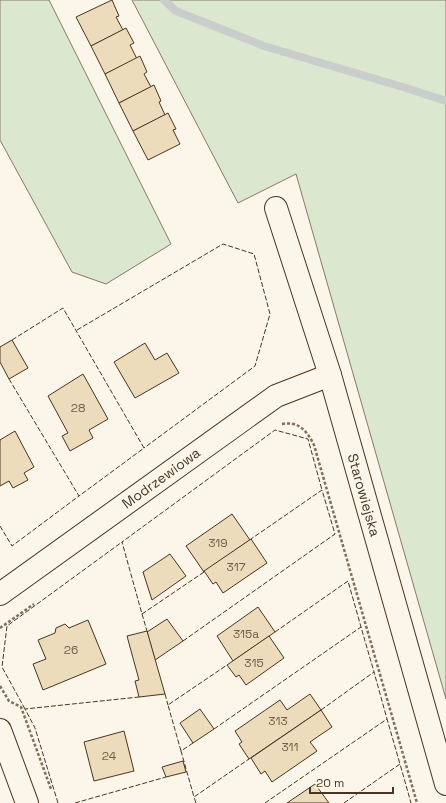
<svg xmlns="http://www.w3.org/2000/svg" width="446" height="803" viewBox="0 0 446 803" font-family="'Space Grotesk',sans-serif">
	<rect width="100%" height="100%" fill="#fbf6e9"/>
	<g fill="#dce7d0" stroke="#887966">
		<polygon points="0,0 49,0 171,244 106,284 72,272 0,140"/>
		<polygon points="132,0 446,0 446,699 296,174 238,203"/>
	</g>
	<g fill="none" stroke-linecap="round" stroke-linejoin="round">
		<polyline stroke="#c9cecd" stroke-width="8" points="164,0 176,11 264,46 406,88 446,101"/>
	</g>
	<g fill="#ecdcbc" stroke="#4a3520">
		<polygon points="112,0 119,16 116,17 123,30 91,46 76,17"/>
		<polygon points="126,28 134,43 130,45 137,59 105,74 91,46"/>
		<polygon points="140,56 147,72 144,74 151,87 119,103 105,74"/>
		<polygon points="154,85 161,101 159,102 165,115 133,131 119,103"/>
		<polygon points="168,113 176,129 173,130 180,144 148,160 133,131"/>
		<polygon points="12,340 28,368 9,379 0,362 0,347"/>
		<polygon points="145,343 155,360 167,353 179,373 135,398 114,362"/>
		<polygon points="83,374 108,419 89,430 93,438 70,451 62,436 68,433 48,396"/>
		<polygon points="15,431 34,467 24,473 28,480 13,488 9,481 0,486 0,440"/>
		<polygon points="232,514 250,540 204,572 186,546"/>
		<polygon points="251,539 267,563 223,593 216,582 213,584 204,571"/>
		<polygon points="170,554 186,576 152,600 143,572"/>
		<polygon points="258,607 275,632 233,661 217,636"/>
		<polygon points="167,619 183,641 155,660 147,632"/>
		<polygon points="88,620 106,664 43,690 33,664 46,659 38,640 55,633 56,628 65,624 69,628"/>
		<polygon points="147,631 165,694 139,697 135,681 139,680 127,636"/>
		<polygon points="269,636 284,658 246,685 239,675 236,677 227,665"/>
		<polygon points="310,694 321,710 249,759 239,744 242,742 235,731 280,700 287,710"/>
		<polygon points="200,709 214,729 193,743 180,723"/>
		<polygon points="321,710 332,727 310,742 317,751 272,782 265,771 261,774 251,758"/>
		<polygon points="124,731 134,771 94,781 84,742"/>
		<polygon points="183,761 186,772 166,777 162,767"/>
		<polygon points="315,784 329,803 287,803"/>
	</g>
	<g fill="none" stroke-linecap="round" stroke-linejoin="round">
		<defs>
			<g id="minor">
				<polyline points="276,208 330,375 446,784"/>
				<polyline points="0,594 276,396 330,375"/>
				<polyline points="0,730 27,803"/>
			</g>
		</defs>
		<use href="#minor" stroke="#4a3520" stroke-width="24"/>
		<g stroke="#7f6f5c" stroke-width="2.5" stroke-dasharray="3 2" stroke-linecap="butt">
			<path d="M282,424C299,421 307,431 314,445L417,803"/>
			<polyline points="0,628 34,604"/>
			<polyline points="0,686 9,701 21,707 51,789"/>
		</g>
		<use href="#minor" stroke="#fbf6e9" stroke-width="22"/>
		<g stroke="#4a3520" stroke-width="1" stroke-dasharray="5 2" stroke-linecap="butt">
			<polyline points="77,330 223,244 254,254 270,314 255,366 144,448"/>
			<polyline points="9,379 79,496 144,448 63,308 12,340"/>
			<polyline points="0,526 12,546 79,496"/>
			<polyline points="204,572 142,614 122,542 275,430 308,439 322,490"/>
			<polyline points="142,614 147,631"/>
			<polyline points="275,632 348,581 361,627"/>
			<polyline points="183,641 335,534 322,490 251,539"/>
			<polyline points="165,694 168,705"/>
			<polyline points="25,709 2,667 7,626 122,542"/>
			<polyline points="321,710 374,672 387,719"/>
			<polyline points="214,729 361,627 374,672"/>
			<polyline points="193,743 181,751 194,797"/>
			<polyline points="181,751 168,705 227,665"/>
			<polyline points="58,803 35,728 25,709 139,697"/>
			<polyline points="75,803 166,777"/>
			<polyline points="196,803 194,797 249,759"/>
			<polyline points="265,803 387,719 400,764"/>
			<polyline points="344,803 400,764 411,803"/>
		</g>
	</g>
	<g text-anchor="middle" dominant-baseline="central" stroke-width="3" stroke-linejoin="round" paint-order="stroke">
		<g font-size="12" fill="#725f47">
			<text x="78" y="408">28</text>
			<text x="218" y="543">319</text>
			<text x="236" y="567">317</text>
			<text x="246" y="634">315a</text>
			<text x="71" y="650">26</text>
			<text x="254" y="663">315</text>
			<text x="278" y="721">313</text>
			<text x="290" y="747">311</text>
			<text x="109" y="756">24</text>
		</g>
		<g font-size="14" fill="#4a3520" stroke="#fbf6e9">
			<text transform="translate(161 478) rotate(-36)">Modrzewiowa</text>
			<text transform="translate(364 495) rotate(74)">Starowiejska</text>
		</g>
	</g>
	<path d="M310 787v6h83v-6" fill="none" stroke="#4a3520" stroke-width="2"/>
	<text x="316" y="787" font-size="12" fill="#4a3520" stroke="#fbf6e9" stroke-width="3" paint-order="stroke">20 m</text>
</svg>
